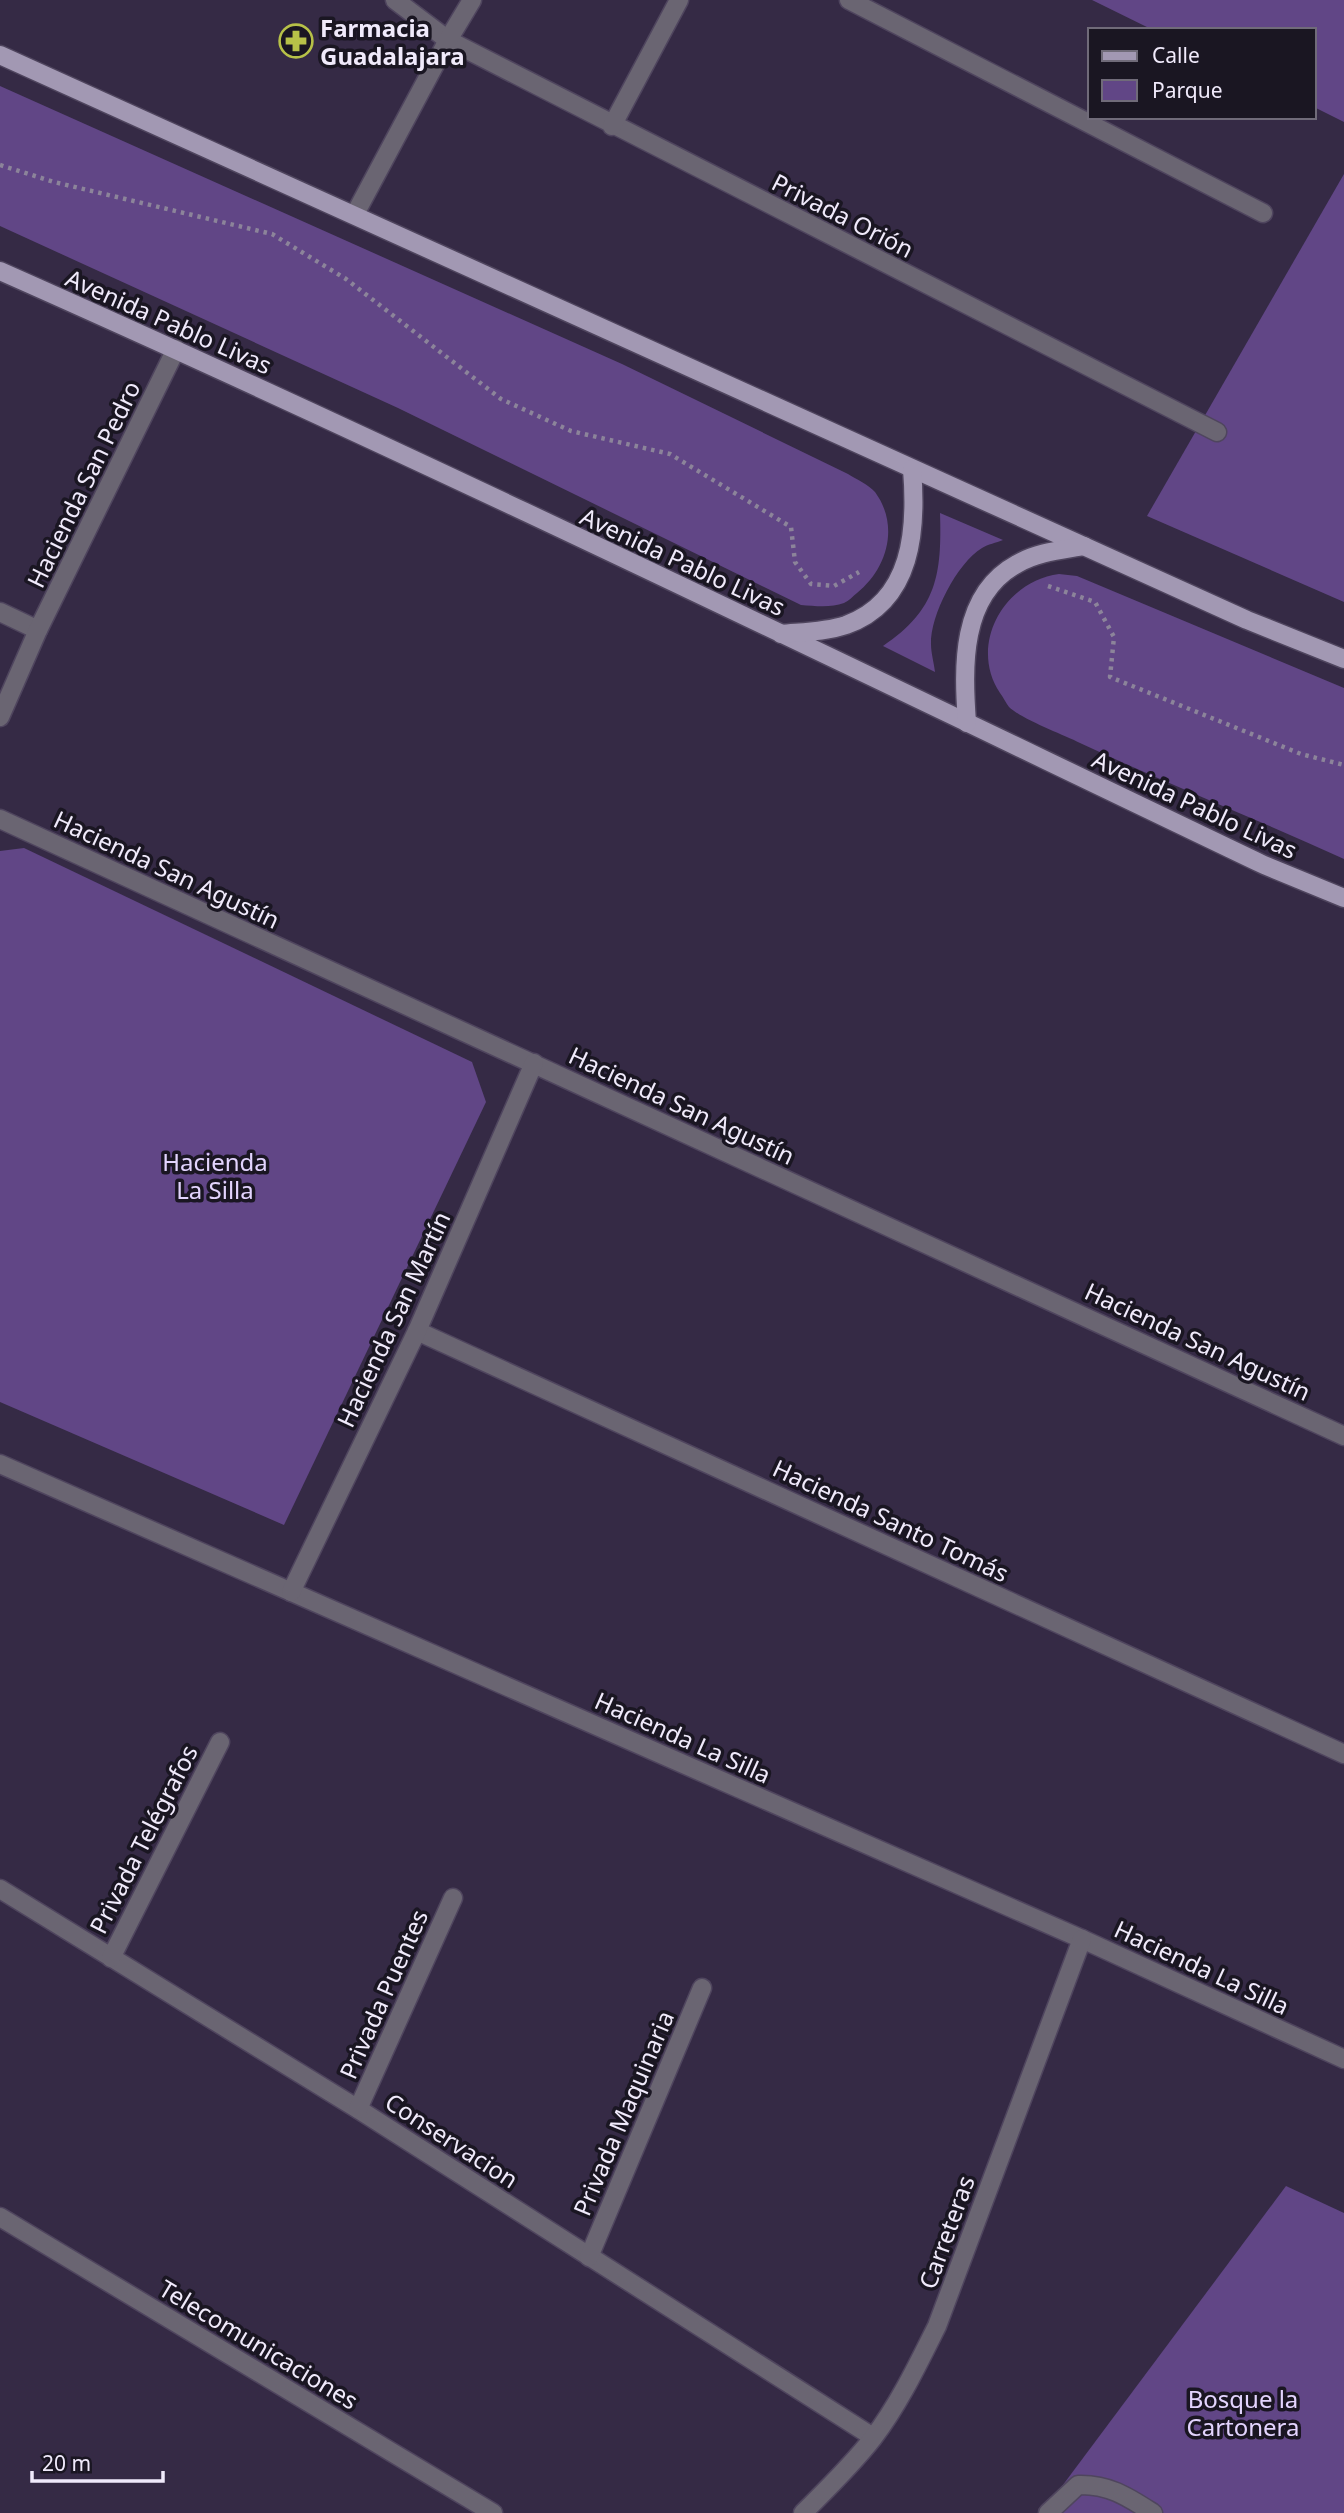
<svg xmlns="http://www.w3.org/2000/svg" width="1344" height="2513" viewBox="0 0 1344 2513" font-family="'Noto Sans',sans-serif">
	<rect width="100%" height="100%" fill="#352a45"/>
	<g fill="#614686">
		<polygon points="1092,0 1344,0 1344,122 1314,107 1314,30 1153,30"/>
		<path d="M0,86L622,364L848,474C856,479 869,485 875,492C900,526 887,569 857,593C853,596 849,601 844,603C831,608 815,606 801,605L398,408L0,226Z"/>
		<polygon points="1344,174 1344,602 1147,516"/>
		<path d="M940,513L1003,540C996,543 988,544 982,548C957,563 930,616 931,644C931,653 934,663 935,672L883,646C937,610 942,574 940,513Z"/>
		<path d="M1059,574L1077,576L1344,688V859C1257,819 1167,784 1080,743C1062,734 1023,720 1009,707C1006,703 1003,697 1000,693C968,645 1004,581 1059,574Z"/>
		<polygon points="24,848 472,1062 486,1102 284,1525 0,1402 0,851"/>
		<polygon points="1286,2186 1344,2213 1344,2513 1042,2513"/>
	</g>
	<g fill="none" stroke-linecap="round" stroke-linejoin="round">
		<defs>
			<g id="minor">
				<polyline points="395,0 448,40 1217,432"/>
				<polyline points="849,0 1263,213"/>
				<polyline points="612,126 679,0"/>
				<polyline points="355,214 448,40 472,0"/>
				<polyline points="0,612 38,630"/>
				<polyline points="0,717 38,630 176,349"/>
				<polyline points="0,819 1344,1436"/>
				<polyline points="417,1331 1344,1754"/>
				<polyline points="0,1464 1082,1939 1344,2059"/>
				<polyline points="291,1592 417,1331 534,1063"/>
				<polyline points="0,1889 358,2109 873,2437"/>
				<polyline points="111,1958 220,1742"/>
				<polyline points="358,2109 453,1898"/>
				<polyline points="0,2217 493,2513"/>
				<polyline points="589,2257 702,1988"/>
				<path d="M803,2513C827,2489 852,2465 873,2438C899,2404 918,2364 937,2326L1082,1939"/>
				<path d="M1048,2513L1078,2485C1109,2484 1128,2497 1153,2513"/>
			</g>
			<g id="major">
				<polyline points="0,55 1247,620 1344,659"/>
				<path d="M0,271C426,460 844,664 1264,865L1344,898"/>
				<path d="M781,634C802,632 825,632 846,625C913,601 917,529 912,469"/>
				<path d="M967,723C963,667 960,595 1017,564C1037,552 1062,550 1084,546"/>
			</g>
		</defs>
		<use href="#minor" stroke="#4f455e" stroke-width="21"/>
		<use href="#major" stroke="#4f455e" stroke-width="21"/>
		<g stroke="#8c849a" stroke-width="4.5" stroke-dasharray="3.5 5" stroke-linecap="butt">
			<polyline points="0,165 54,182 272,234 346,279 501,399 571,431 670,454 791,527 795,562 811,584 834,586 859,572"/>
			<polyline points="1048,586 1095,602 1114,637 1110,677 1301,754 1344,765"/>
		</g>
		<use href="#minor" stroke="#6a6572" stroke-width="18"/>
		<use href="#major" stroke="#a298b3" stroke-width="18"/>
	</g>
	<defs>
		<symbol id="pharmacy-ring" viewBox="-11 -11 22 22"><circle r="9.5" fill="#1a1622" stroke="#b7c148" stroke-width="1.5"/><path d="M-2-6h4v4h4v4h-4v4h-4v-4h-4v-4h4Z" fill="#b7c148"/></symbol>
	</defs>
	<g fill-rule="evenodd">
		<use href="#pharmacy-ring" x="277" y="22" width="38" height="38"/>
	</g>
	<g text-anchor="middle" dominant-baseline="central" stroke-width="7" stroke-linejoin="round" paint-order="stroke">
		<g font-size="24" font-weight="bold" fill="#f0eafb" stroke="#1a1622" text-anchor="start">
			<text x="320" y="27">Farmacia<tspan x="320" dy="28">Guadalajara</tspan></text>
		</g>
		<g font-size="24" fill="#f0eafb" stroke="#1a1622">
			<text transform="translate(843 215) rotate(27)">Privada Orión</text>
			<text transform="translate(169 321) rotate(24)">Avenida Pablo Livas</text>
			<text transform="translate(83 484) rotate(-64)">Hacienda San Pedro</text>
			<text transform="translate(683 561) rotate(25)">Avenida Pablo Livas</text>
			<text transform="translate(1195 804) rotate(25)">Avenida Pablo Livas</text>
			<text transform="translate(167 869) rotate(25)">Hacienda San Agustín</text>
			<text transform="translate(682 1105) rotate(25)">Hacienda San Agustín</text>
			<text transform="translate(393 1319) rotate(-65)">Hacienda San Martín</text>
			<text transform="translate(1198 1341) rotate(25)">Hacienda San Agustín</text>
			<text transform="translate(891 1520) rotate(25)">Hacienda Santo Tomás</text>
			<text transform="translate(683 1737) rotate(24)">Hacienda La Silla</text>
			<text transform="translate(143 1839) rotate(-63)">Privada Telégrafos</text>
			<text transform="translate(1202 1967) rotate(25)">Hacienda La Silla</text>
			<text transform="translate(383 1994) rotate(-66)">Privada Puentes</text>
			<text transform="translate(623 2113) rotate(-67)">Privada Maquinaria</text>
			<text transform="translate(452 2140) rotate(33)">Conservacion</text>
			<text transform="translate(946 2232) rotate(-70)">Carreteras</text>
			<text transform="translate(259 2344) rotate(31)">Telecomunicaciones</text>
		</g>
		<g font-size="24" fill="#e3d4fe" stroke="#1a1622">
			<text x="215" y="1161">Hacienda<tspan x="215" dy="28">La Silla</tspan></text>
			<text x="1243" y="2398">Bosque la<tspan x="1243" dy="28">Cartonera</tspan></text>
		</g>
	</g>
	<rect x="1088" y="28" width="228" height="91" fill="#1a1622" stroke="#706b79" stroke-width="2"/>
	<rect x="1102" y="51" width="35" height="10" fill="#a298b3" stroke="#706b79" stroke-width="2"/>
	<text x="1152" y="63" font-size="21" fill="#f0eafb">Calle</text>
	<rect x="1102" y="80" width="35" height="21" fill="#614686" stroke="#706b79" stroke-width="2"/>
	<text x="1152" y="98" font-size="21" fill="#f0eafb">Parque</text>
	<path d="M32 2471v10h131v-10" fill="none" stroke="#f0eafb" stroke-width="3.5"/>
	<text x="42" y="2471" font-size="21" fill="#f0eafb" stroke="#1a1622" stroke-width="5" paint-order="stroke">20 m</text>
</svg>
